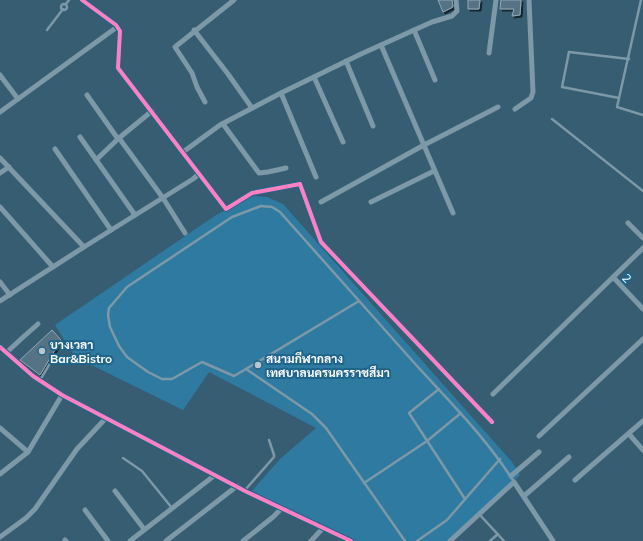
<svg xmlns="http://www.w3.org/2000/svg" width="643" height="541" viewBox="0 0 643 541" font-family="Mulish,Sarabun,sans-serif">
	<defs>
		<filter id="shadow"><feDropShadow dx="2" dy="2" stdDeviation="0" flood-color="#0009"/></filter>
	</defs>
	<rect width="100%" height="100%" fill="#365d72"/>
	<polygon fill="#2f7aa0" points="253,196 267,197 283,204 512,462 520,475 463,529 448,541 353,541 250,493 280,459 316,428 209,372 183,410 75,357 55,325 216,215"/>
	<g fill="#547384" stroke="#92a8b5" filter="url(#shadow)">
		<polygon points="438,0 452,0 453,7 443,12"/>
		<polygon points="468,0 480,0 479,9 468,9"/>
		<polygon points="501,0 521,0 520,15 512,16 514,9 500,9"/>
		<polygon points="52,330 61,340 40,375 20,360"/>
	</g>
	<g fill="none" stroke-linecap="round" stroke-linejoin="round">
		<g stroke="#7d98a7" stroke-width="2.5">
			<polyline points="641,0 617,107 643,115"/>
			<circle cx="64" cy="7" r="3"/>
			<polyline points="66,4 69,0"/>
			<polyline points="47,30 63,9"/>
			<polyline points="619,98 562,87 569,52 629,59"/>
			<polyline points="552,119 643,191"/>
			<polyline points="359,301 246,369 312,414 326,428 405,541"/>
			<path d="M246,369L234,376L202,362L172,379H162L148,372L127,357L119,346L110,327L108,315L109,308L127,287L232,217L261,206L272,207L280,212C326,263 371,315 417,366C451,403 487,439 514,482"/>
			<polyline points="40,380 52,360"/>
			<polyline points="439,389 409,413 465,499"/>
			<polyline points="123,458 142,471 172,508"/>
			<polyline points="364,483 427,441 461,413"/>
			<polyline points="245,490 274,457 274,455 269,440"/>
			<polyline points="480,515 504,541"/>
			<polyline points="417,541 447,520 500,459"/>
			<polyline points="490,541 498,534"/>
		</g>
		<g stroke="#7d98a7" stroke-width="5">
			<polyline points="82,0 116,25 120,31 118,68 226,209 252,193 300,184 321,242 492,422"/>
			<polyline points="194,30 228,74 252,108"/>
			<polyline points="414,30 435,80"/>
			<polyline points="381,45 453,213"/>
			<polyline points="489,53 496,0"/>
			<polyline points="346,61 373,126"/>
			<polyline points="0,75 18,99"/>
			<polyline points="314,77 343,142"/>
			<polyline points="281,93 316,177"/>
			<polyline points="87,95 118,139"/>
			<polyline points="205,102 197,87 192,73 175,47 234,0"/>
			<polyline points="515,109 531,98 533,92 529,0"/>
			<polyline points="0,112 117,27"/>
			<polyline points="223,124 259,173 268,172 286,168"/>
			<polyline points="80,137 135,215"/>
			<polyline points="119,138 163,198 185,233"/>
			<polyline points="55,149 111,230"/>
			<polyline points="183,152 220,125 281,93 361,54 432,22 452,16 457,11 456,0"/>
			<polyline points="0,158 84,247 0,301"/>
			<polyline points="96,160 119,138 152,111"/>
			<polyline points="0,173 9,167"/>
			<polyline points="321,202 424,145 498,107"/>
			<polyline points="371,202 434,171"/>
			<polyline points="0,207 53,267"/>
			<polyline points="628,223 643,238"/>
			<polyline points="84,247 193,179 199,174"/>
			<polyline points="613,277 643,309"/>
			<polyline points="0,282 10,295"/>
			<polyline points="0,347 33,376 62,395 245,491 351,541"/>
			<polyline points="6,353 21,339 38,324"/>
			<polyline points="493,394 643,248"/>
			<polyline points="0,428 28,452"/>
			<polyline points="629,434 643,450"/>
			<polyline points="539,436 643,339"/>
			<polyline points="0,474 28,452 62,395"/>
			<polyline points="511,476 539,452"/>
			<polyline points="575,480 643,421"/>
			<polyline points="115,491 144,529"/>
			<polyline points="524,496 569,457"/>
			<polyline points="85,510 108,541"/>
			<polyline points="0,537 26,518 35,509 77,449 106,418"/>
			<polyline points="65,540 66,541"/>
			<polyline points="130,541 215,475"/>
			<polyline points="166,541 237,486"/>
			<polyline points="243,541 273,517 282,508"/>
			<polyline points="311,541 323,528"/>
			<polyline points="450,541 514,482 553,541"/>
		</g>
		<defs>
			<g id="cycleway">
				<polyline points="82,0 116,25 120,31 118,68 226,209 252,193 300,184 321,242 492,422"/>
				<polyline points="0,347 33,376 62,395 245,491 351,541"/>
			</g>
		</defs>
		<use href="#cycleway" stroke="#1e648b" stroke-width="6"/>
		<use href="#cycleway" stroke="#ff80c0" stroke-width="4"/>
	</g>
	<g fill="#b9c6ce" stroke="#1e648b" stroke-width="1.5">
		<circle cx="42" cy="351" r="4"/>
		<circle cx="258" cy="365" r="4"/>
	</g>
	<g text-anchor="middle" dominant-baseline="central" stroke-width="4" stroke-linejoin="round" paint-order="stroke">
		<g font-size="12" fill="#fff" stroke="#1e648b">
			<text transform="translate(627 278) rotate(47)">2</text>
		</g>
		<g font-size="12" font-weight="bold" fill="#fff" stroke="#1e648b" text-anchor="start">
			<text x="50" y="344">บางเวลา<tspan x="50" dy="14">Bar&amp;Bistro</tspan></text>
			<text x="266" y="358">สนามกีฬากลาง<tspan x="266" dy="14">เทศบาลนครนครราชสีมา</tspan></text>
		</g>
	</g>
</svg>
